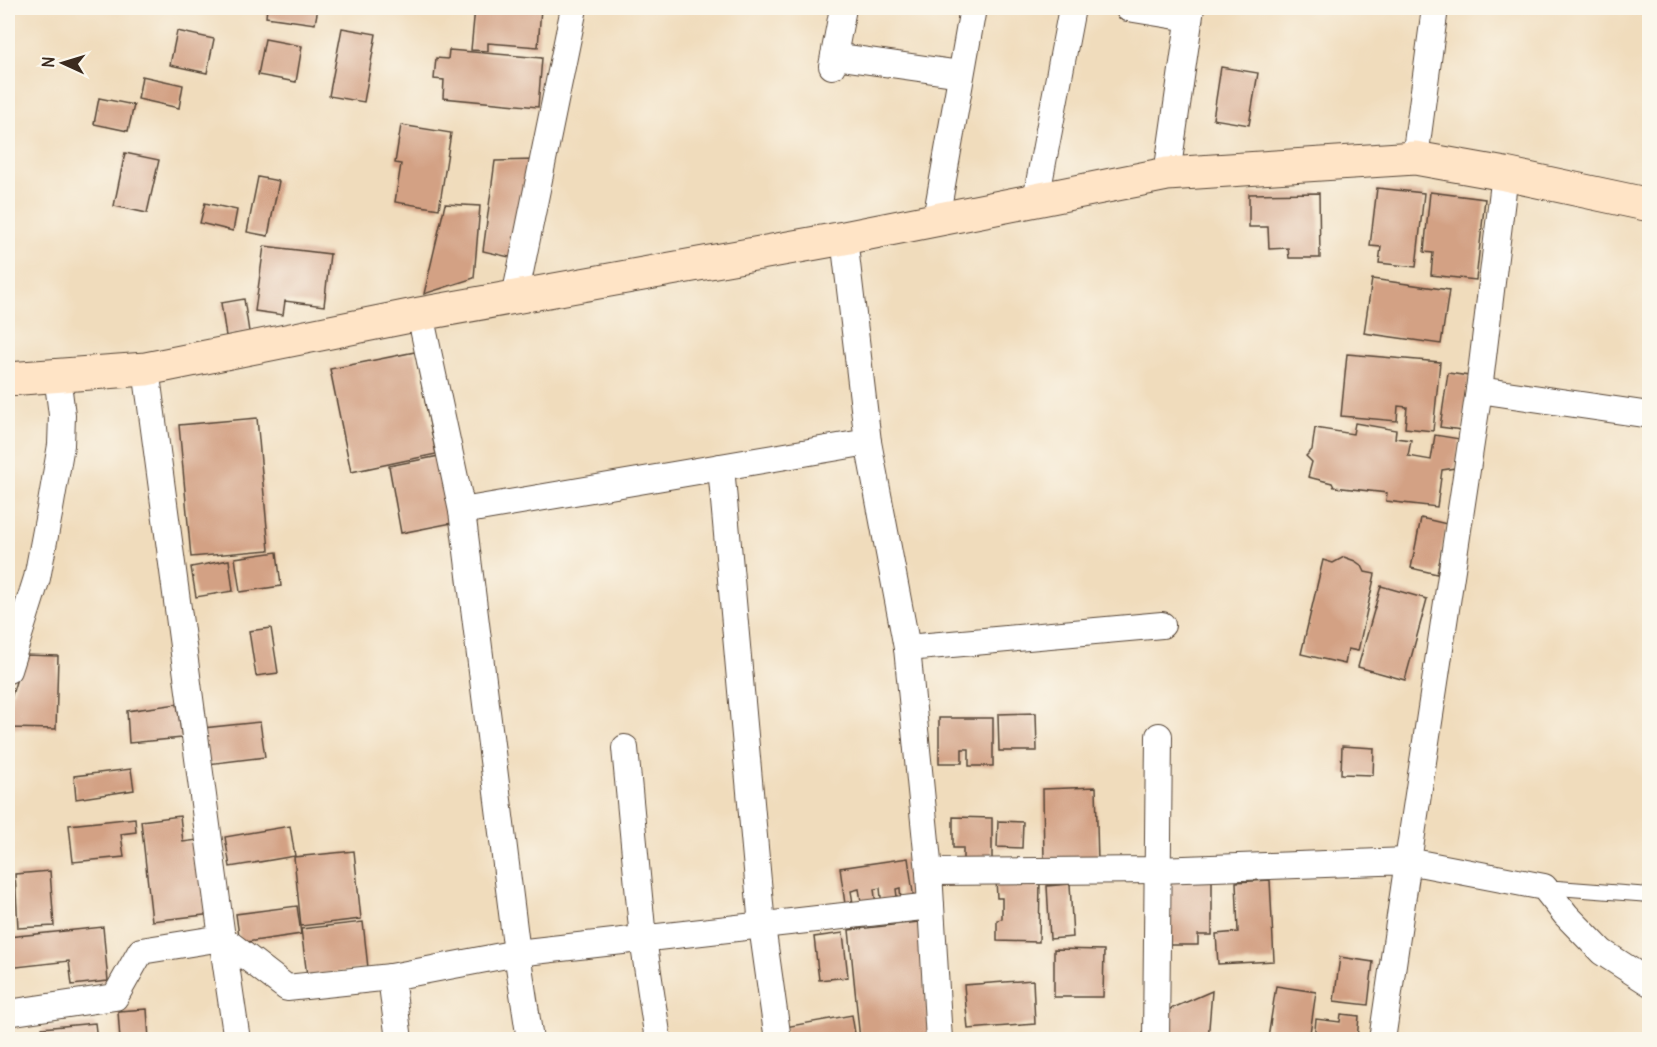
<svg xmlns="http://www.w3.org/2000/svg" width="1657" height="1047" viewBox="0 0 1657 1047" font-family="Delius,sans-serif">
	<rect width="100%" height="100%" fill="#fbf7ec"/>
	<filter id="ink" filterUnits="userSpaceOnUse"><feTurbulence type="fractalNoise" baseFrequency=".0167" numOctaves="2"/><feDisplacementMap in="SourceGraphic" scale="12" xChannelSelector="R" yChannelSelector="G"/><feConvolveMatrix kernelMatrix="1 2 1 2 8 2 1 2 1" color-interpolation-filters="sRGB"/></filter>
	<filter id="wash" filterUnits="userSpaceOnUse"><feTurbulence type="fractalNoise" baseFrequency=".008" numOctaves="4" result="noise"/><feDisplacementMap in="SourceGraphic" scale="24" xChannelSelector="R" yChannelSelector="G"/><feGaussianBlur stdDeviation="1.35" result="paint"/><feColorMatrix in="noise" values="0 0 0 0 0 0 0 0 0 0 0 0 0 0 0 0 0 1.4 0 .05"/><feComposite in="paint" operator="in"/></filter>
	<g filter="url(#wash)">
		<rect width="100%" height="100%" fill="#f0dcbc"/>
		<g id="blocks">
			<g fill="#d3a184">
				<polygon points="267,8 318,8 315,24 266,17"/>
				<polygon points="475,8 541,8 538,47 488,43 488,51 471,50"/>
				<polygon points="342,28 376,34 364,102 329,96"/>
				<polygon points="177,31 214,39 207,73 170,65"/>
				<polygon points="265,39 302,46 296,82 258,75"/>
				<polygon points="449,50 542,58 538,107 443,98 444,80 434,79 436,58 448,59"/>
				<polygon points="1221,67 1258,73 1249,125 1213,119"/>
				<polygon points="142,76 183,85 179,108 138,99"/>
				<polygon points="99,98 134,105 128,131 94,124"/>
				<polygon points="401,125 451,133 439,209 395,202 401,164 395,163"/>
				<polygon points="125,153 159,160 147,213 114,206"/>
				<polygon points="537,160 518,259 483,251 495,161"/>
				<polygon points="258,177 279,181 268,236 247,232"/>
				<polygon points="1377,188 1424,193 1416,267 1379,263 1381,247 1370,246"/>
				<polygon points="1430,192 1485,199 1476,280 1431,275 1433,253 1424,252"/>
				<polygon points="1319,193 1320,258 1289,258 1288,248 1269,249 1268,227 1249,227 1249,194"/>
				<polygon points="205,203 237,210 233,231 200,223"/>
				<polygon points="445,204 480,206 474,278 424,294"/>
				<polygon points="264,246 330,254 324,306 285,301 283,315 255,311"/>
				<polygon points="1372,279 1449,290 1441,344 1364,333"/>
				<polygon points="244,299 249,332 226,336 221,303"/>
				<polygon points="415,352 436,454 351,472 330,369"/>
				<polygon points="1347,354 1440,362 1433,431 1405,428 1407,407 1398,406 1397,421 1341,416"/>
				<polygon points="1448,373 1469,376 1462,430 1440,427"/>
				<polygon points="257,418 269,550 191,557 179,425"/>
				<polygon points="1355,423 1396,430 1395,438 1411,440 1408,456 1431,460 1435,435 1460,439 1455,468 1442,470 1437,507 1386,501 1387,493 1334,487 1332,483 1308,477 1312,462 1306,456 1312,450 1315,428 1353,434"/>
				<polygon points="439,456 452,523 401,533 389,466"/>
				<polygon points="1421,518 1447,524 1437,574 1411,568"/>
				<polygon points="277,552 281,586 240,592 235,558"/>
				<polygon points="1344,557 1355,561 1362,566 1365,572 1375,574 1358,651 1348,649 1345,664 1301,654 1323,560 1333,563"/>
				<polygon points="229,560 233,591 196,597 191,567"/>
				<polygon points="1381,586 1427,599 1405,680 1358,667"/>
				<polygon points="271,628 278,673 256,676 249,631"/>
				<polygon points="24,655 58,656 56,729 8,728 8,708"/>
				<polygon points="177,704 182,738 129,743 127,711"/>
				<polygon points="1036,713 1037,751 999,751 998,714"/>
				<polygon points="939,718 993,718 993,766 969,766 969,749 962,749 962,763 939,763"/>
				<polygon points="260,722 265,757 208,764 203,728"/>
				<polygon points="1342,746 1374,748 1373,775 1341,774"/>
				<polygon points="131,769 134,790 76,799 74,776"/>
				<polygon points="1096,787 1098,862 1044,863 1043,789"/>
				<polygon points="180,816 183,842 205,839 213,914 152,921 141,821"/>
				<polygon points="953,817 992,818 992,864 963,864 963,848 953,848"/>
				<polygon points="135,818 136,832 121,834 124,857 73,862 69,825"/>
				<polygon points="998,821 1023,822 1022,848 997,847"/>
				<polygon points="290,826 295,856 230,867 225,837"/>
				<polygon points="354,851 361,919 301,926 294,857"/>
				<polygon points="908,858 914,900 901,902 900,888 896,889 898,904 882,907 880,888 874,889 876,905 862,907 859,889 851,891 853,903 845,904 840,868"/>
				<polygon points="50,871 54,926 18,928 15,874"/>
				<polygon points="996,879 1040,879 1039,942 997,941 997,920 1002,919 1002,898 997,898"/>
				<polygon points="1212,880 1212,935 1198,935 1198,945 1170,945 1170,881"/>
				<polygon points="1270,880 1274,961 1218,964 1216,934 1238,932 1236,882"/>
				<polygon points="1070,884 1073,937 1050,939 1047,886"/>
				<polygon points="297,906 301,934 240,943 236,914"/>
				<polygon points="363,922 368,968 307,976 301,929"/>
				<polygon points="919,922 931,1040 860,1040 849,930"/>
				<polygon points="103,927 108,981 72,985 69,961 8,968 8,937"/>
				<polygon points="843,933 848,977 819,980 814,937"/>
				<polygon points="1054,949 1104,950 1103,997 1054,997"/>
				<polygon points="1340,957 1373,962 1368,1005 1334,1001"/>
				<polygon points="1033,980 1035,1024 968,1029 964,985"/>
				<polygon points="1276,986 1316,992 1309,1040 1268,1038"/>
				<polygon points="1212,991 1208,1040 1165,1039 1168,1010"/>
				<polygon points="147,1009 149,1040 120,1040 118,1011"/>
				<polygon points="1341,1014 1359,1016 1357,1040 1314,1040 1316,1019 1340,1022"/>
				<polygon points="852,1015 856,1040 787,1040 785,1027"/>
				<polygon points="95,1023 97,1040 43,1040 42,1028"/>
			</g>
		</g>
	</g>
	<g filter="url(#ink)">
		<use href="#blocks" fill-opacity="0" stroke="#564536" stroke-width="1.5"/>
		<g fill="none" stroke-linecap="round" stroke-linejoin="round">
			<defs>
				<polyline id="lane" points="1544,887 1650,895"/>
				<g id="street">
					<polyline points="1128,8 1189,18"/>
					<polyline points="834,56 961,74"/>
					<polyline points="832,66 843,8"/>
					<polyline points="1415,158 1435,8"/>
					<polyline points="1167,174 1191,8"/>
					<polyline points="1505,174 1479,390 1408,861 1544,887 1566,915 1602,952 1650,983"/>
					<polyline points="1036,199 1072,8"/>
					<polyline points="936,219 973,8"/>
					<polyline points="844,238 868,442 907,648 929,872 939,1040"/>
					<polyline points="515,297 574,8"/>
					<polyline points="420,314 462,511 517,953 530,1040"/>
					<polyline points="146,369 222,938 237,1040"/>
					<polyline points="1479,390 1650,415"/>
					<polyline points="721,467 762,926 778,1040"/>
					<polyline points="462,511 868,442"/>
					<polyline points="907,648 1162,625"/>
					<polyline points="8,670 37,578 50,509 61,445 62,415 57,375"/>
					<polyline points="625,748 643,939 658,1040"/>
					<polyline points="929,872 1157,870 1408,861 1382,1040"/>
					<polyline points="391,977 399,1040"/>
					<polyline points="8,1013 115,997 141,951 222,938 287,988 391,977 517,953 931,906"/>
					<polyline points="1156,1040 1159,736"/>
				</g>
				<polyline id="secondary" points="8,379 146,369 420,314 844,238 1167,174 1415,158 1505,174 1650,205"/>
			</defs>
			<use href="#lane" stroke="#564536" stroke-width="16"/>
			<use href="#street" stroke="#564536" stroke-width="28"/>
			<use href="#secondary" stroke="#564536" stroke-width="35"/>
			<use href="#lane" stroke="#fff" stroke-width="14"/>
			<use href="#street" stroke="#fff" stroke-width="26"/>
			<use href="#secondary" stroke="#ffe4c6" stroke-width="33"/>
		</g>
	</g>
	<rect width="1657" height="1047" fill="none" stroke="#fbf7ec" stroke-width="30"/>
	<g transform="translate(63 63) rotate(274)" stroke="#fbf7ec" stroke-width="4.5" paint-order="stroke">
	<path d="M0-4.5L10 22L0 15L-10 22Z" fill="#3b2a1e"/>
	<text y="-9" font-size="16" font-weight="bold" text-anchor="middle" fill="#3b2a1e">N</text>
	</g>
</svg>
